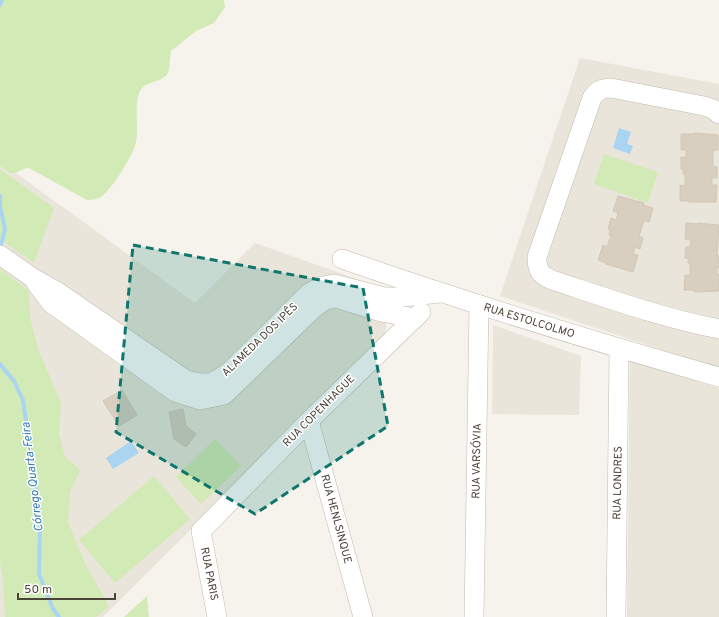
<svg xmlns="http://www.w3.org/2000/svg" width="719" height="617" viewBox="0 0 719 617" font-family="Overpass,sans-serif">
	<rect width="100%" height="100%" fill="#f6f3ec"/>
	<g fill="#eae5da">
		<polygon points="580,58 719,84 719,369 500,296"/>
		<polygon points="0,166 11,174 16,173 195,303 255,243 396,293 386,325 385,336 103,617 0,617"/>
		<polygon points="493,325 581,356 579,415 492,414"/>
		<polygon points="630,359 719,388 719,617 627,617"/>
	</g>
	<g fill="#d2eab5">
		<path d="M0,0H224L225,7L214,23L196,31L171,51C170,57 170,67 168,73C161,84 144,80 139,93C134,106 139,129 136,142C134,154 110,193 99,198C96,199 91,200 87,200L29,168C22,168 18,173 11,174L0,166Z"/>
		<polygon points="604,154 658,172 648,203 594,184"/>
		<polygon points="0,169 54,208 34,263 0,239"/>
		<polygon points="0,269 29,291 30,317 38,349 61,403 59,434 65,457 80,470 70,492 68,522 86,566 109,606 96,617 5,617 3,577 0,563"/>
		<polygon points="215,439 241,466 201,504 176,477"/>
		<polygon points="154,476 190,519 115,583 79,540"/>
		<polygon points="147,596 149,617 124,617"/>
	</g>
	<g fill="#a9d4f2">
		<polygon points="619,128 631,132 627,144 633,146 630,154 613,148"/>
		<polygon points="131,441 139,453 113,469 106,458"/>
	</g>
	<g fill="none" stroke-linecap="round" stroke-linejoin="round">
		<g stroke="#a9d4f2" stroke-width="4">
			<polyline points="0,5 2,0"/>
			<polyline points="0,196 0,207 5,229 0,249"/>
			<polyline points="0,364 14,381 23,400 40,518 39,574 53,609 59,617"/>
		</g>
	</g>
	<g fill="#d8cfc1" stroke="#d3c7b4">
		<polygon points="694,133 718,135 718,150 713,150 713,166 717,167 717,178 712,178 712,185 717,185 716,202 689,202 689,201 680,201 680,185 685,186 685,174 683,174 683,169 681,169 681,157 686,157 686,150 681,150 681,134 694,134"/>
		<polygon points="618,196 644,203 643,205 653,208 649,222 644,220 639,236 643,238 640,249 635,247 633,254 638,255 633,272 606,264 606,263 598,260 603,245 607,247 611,235 609,235 610,230 608,229 611,218 616,220 618,213 613,211"/>
		<polygon points="686,223 698,224 698,223 719,225 717,256 719,256 719,268 717,268 717,274 719,275 719,291 694,292 694,290 684,290 685,275 690,275 690,263 688,263 688,258 685,258 686,247 690,247 691,240 685,239"/>
		<polygon points="122,390 137,415 119,426 103,401"/>
		<polygon points="183,409 186,426 196,434 186,447 174,439 169,412"/>
	</g>
	<g fill="none" stroke-linecap="round" stroke-linejoin="round">
		<defs>
			<g id="minor">
				<path d="M719,114L713,109L704,106L611,88C601,88 597,91 592,98L537,257C537,270 540,275 552,280C607,298 662,318 719,329"/>
				<path d="M0,255L33,278L58,292L186,380C208,386 213,384 231,370L309,293L320,287L334,284L384,297H402L440,293"/>
				<path d="M342,259C466,302 592,341 719,377"/>
				<polyline points="36,283 51,303 175,392 200,400 224,395 313,309 325,300 336,298 381,312 415,318"/>
				<polyline points="309,421 363,617"/>
				<polyline points="217,617 201,531 309,421 421,312"/>
				<polyline points="474,617 479,305"/>
				<polyline points="616,617 619,349"/>
			</g>
		</defs>
		<use href="#minor" stroke="#c2bbae" stroke-width="20"/>
		<use href="#minor" stroke="#fff" stroke-width="19"/>
	</g>
	<path fill="#0f766e" fill-opacity="0.2" stroke="#0f766e" stroke-width="3" stroke-dasharray="8 5" stroke-linejoin="round" d="M133,245L363,288L388,426L255,514L116,432Z"/>
	<g text-anchor="middle" dominant-baseline="central" stroke-width="3" stroke-linejoin="round" paint-order="stroke">
		<g font-size="11" fill="#4b4439" stroke="#fff">
			<text transform="translate(529 321) rotate(17)">RUA ESTOLCOLMO</text>
			<text transform="translate(260 340) rotate(-44)">ALAMEDA DOS IPÊS</text>
			<text transform="translate(319 411) rotate(-45)">RUA COPENHAGUE</text>
			<text transform="translate(477 461) rotate(-89)">RUA VARSÓVIA</text>
			<text transform="translate(618 483) rotate(-89)">RUA LONDRES</text>
			<text transform="translate(336 519) rotate(75)">RUA HENLSINQUE</text>
			<text transform="translate(209 574) rotate(79)">RUA PARIS</text>
		</g>
		<g font-size="12" font-style="italic" fill="#2e7ab2" stroke="#fff">
			<text transform="translate(33 477) rotate(-97)">Córrego Quarta-Feira</text>
		</g>
	</g>
	<path d="M18 593v6h97v-6" fill="none" stroke="#4b4439" stroke-width="2"/>
	<text x="24" y="593" font-size="12" fill="#4b4439" stroke="#ffffff" stroke-width="3" paint-order="stroke">50 m</text>
</svg>
